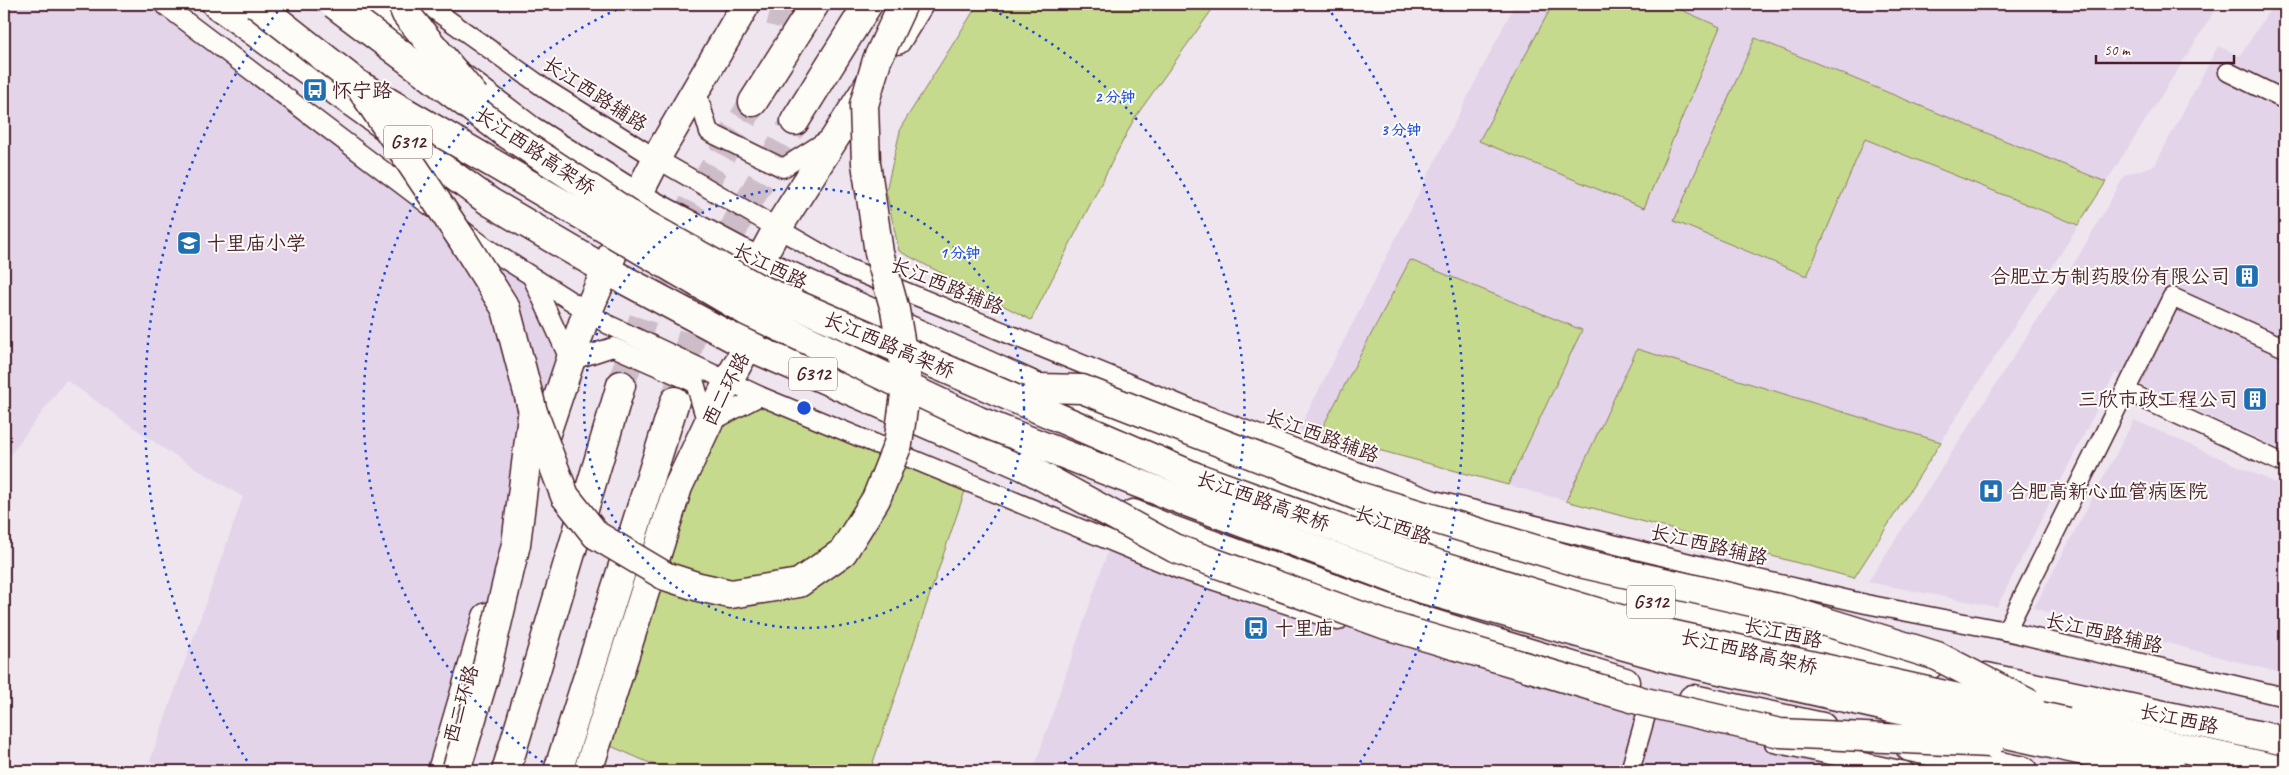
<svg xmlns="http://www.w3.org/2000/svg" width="2289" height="775" viewBox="0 0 2289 775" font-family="Caveat,'LXGW WenKai TC',sans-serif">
	<rect width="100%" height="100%" fill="#eee5ef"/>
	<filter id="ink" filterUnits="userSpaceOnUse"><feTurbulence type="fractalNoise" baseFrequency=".02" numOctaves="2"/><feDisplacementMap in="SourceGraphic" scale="10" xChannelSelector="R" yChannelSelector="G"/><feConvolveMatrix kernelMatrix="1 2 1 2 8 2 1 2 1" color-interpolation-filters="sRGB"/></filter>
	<g filter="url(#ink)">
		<g fill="#e3d4e9">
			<polygon points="4,4 163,4 532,277 570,361 442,771 178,771 150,761 243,497 163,448 66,380 4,463"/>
			<polygon points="1515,4 2218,4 2203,30 1854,578 1299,429"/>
			<polygon points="2274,4 2285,4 2285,451 2115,373 1997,607 1868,582 2080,254 2125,175 2155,165 2218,46 2240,56"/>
			<polygon points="2134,420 2285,487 2285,674 2034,608"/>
			<polygon points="1111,542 1905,771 1033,771"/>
		</g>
		<g fill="#c6da8e" stroke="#887c5c">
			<polygon points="978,4 1216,4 1134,119 1031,320 899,251 886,191 901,127"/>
			<polygon points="1553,4 1668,4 1720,27 1644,208 1479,141"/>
			<polygon points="1755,38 2106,182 2078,225 1865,139 1807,276 1674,221"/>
			<polygon points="1410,260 1582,330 1508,485 1319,434"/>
			<polygon points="1637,349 1941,442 1854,578 1566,501"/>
			<polygon points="760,396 968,482 870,771 668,771 597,740 707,424"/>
		</g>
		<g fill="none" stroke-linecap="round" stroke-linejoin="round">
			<g stroke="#cdbdc8" stroke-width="28" stroke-dasharray="28 14" stroke-linecap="butt">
				<polyline points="780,28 786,4"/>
				<polyline points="621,385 657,277 693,203 753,102"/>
				<polyline points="675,401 701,299 737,222 795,121"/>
			</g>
			<defs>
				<g id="minor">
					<polyline points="163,4 434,209"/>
					<polyline points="426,4 547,90 657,159 843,266 1206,415 1434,500 1702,566 1866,604 2006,631 2285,697"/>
					<polyline points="2228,72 2285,100"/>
					<polyline points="696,89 709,132 783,168 830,138"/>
					<polyline points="463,230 484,246 607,324 760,396 1178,569 1338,621"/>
					<polyline points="532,277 570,361 613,347 695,383 707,424 760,396"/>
					<polyline points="2126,391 2285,464"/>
					<polyline points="2006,631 2172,297 2285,348"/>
					<polyline points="1774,743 1905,771"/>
					<polyline points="1630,771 1646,715"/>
				</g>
				<g id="trunk">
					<polyline points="216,4 490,202 606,270 748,346 1046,476"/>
					<polyline points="365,4 530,130 637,197 759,262 1038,388 1196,455 1452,545 1686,612 1929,665"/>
					<polyline points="897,40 919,4"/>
					<polyline points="753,102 815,4"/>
					<polyline points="795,121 868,4"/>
					<polyline points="757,281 759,262 777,229 871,81"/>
					<polyline points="539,454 583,323 637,197 661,150 746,4"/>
					<polyline points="1133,514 1169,529 1414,618 1625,682"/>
					<polyline points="1986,677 2285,741"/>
					<polyline points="1693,699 1822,727"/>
					<polyline points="2067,722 2285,771"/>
					<polyline points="2061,746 2172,771"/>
					<polyline points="1910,747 2023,771"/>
					<polyline points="442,771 487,617"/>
					<polyline points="506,771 621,385"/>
					<polyline points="558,771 675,401"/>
					<polyline points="588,771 678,487 728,381 748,346 751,329"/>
				</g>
			</defs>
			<use href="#minor" stroke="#4a1f2b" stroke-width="21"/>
			<use href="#trunk" stroke="#4a1f2b" stroke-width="31"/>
			<use href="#minor" stroke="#fdfcf7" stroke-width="18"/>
			<use href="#trunk" stroke="#fdfcf7" stroke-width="28"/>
			<defs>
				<g id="trunk-bridge">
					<polyline points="256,4 359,85 746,311 979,421 1184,501 1419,588 1671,659 2061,746"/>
					<polyline points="334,4 504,132 646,225 756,287 1196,477 1437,564 1670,634 2067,722"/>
					<polyline points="402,4 406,14 475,97"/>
					<polyline points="362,90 462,239 506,309 533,412 565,496 596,535 665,576 699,587 731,594 799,583 843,552 876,499 898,444 907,381 895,310 879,253 866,163 864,105 877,60 903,4"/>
					<polyline points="1038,388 1082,389 1358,496 1584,564 1787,610 1937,656 2030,704"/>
					<polyline points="1025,467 1174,548 1386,625 1645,702 1780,733 1990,743"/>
					<polyline points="456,771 485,675 516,544 532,416"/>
				</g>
			</defs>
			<use href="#trunk-bridge" stroke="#4a1f2b" stroke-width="31" stroke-linecap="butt"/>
			<use href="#trunk-bridge" stroke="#fdfcf7" stroke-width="28"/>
		</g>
	</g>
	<g fill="none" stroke="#1d4ed8" stroke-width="2.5" stroke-dasharray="2.5 5">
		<circle cx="804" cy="408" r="220"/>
		<path d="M555 771A440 440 0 0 1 629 4M979 4A440 440 0 0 1 1053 771"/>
		<path d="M251 767A659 659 0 0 1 281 7M1327 7A659 659 0 0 1 1357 767"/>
	</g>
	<defs>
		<symbol id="bus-square" viewBox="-11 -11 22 22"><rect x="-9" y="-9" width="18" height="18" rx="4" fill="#1f6fb2" stroke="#fdfcf7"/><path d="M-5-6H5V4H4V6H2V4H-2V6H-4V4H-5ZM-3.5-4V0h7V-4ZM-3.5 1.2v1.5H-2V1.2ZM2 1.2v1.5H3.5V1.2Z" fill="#fff"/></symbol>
		<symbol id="school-square" viewBox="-11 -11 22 22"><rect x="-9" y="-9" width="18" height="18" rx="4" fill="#1f6fb2" stroke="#fdfcf7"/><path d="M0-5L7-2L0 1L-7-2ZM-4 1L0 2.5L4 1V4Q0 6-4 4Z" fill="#fff"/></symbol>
		<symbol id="building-square" viewBox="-11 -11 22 22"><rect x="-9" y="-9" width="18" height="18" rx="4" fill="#1f6fb2" stroke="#fdfcf7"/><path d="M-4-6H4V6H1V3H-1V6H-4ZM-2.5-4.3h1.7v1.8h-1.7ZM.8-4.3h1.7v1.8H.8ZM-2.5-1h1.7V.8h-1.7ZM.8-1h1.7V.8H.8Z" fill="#fff"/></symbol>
		<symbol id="hospital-square" viewBox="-11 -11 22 22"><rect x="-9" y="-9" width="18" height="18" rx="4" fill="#1f6fb2" stroke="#fdfcf7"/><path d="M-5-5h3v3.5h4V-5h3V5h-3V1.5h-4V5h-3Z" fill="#fff"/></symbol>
	</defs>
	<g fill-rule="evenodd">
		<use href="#bus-square" x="301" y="76" width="28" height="28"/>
		<use href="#school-square" x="175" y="229" width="28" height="28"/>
		<use href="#building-square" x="2233" y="262" width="28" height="28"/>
		<use href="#building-square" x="2241" y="385" width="28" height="28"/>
		<use href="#hospital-square" x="1977" y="477" width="28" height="28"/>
		<use href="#bus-square" x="1242" y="614" width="28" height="28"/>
	</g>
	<g text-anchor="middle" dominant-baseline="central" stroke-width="4" stroke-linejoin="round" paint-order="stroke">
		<g fill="#fdfcf7" stroke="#806168" stroke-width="1">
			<rect x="384" y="125.5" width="48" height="33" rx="4"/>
			<rect x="789" y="357.5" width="48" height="33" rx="4"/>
			<rect x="1627" y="585.5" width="48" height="33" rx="4"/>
		</g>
		<g font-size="19" font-weight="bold" fill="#4a1f2b">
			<text x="408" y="142">G312</text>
			<text x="813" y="374">G312</text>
			<text x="1651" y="602">G312</text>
		</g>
		<g font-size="20" fill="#4a1f2b" stroke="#fdfcf7" text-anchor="start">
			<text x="332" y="90">怀宁路</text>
			<text x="206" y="243">十里庙小学</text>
			<text x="2230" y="276" text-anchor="end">合肥立方制药股份有限公司</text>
			<text x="2238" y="399" text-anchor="end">三欣市政工程公司</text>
			<text x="2008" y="491">合肥高新心血管病医院</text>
			<text x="1274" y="628">十里庙</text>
		</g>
		<g font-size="20" fill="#4a1f2b" stroke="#fdfcf7">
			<text transform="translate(595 94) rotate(33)">长江西路辅路</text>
			<text transform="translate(535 151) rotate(34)">长江西路高架桥</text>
			<text transform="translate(770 266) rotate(26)">长江西路</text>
			<text transform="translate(947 286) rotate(22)">长江西路辅路</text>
			<text transform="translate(889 345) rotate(23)">长江西路高架桥</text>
			<text transform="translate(726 389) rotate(-63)">西二环路</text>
			<text transform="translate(1322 436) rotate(20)">长江西路辅路</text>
			<text transform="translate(1263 501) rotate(20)">长江西路高架桥</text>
			<text transform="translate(1393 525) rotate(19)">长江西路</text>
			<text transform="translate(1709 545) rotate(13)">长江西路辅路</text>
			<text transform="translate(1783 633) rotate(12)">长江西路</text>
			<text transform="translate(2104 633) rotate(13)">长江西路辅路</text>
			<text transform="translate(1749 652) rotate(13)">长江西路高架桥</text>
			<text transform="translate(461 704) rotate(-74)">西二环路</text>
			<text transform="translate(2179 719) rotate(12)">长江西路</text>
		</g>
	</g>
	<circle cx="804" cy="408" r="8" fill="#1d4ed8" stroke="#fdfcf7" stroke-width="2.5"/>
	<g font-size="15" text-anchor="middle" font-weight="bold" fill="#1d4ed8" stroke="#fdfcf7" stroke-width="4" stroke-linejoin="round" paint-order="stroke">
		<text x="1115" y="102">2 分钟</text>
		<text x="1401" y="135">3 分钟</text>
		<text x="960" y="258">1 分钟</text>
	</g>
	<rect width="2289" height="775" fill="none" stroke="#fdfcf7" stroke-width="20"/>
	<rect x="10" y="10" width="2269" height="755" fill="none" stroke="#4a1f2b" stroke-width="2" filter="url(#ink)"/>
	<path d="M2096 55v8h138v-8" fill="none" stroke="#4a1f2b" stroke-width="2.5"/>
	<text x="2104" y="55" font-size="15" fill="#4a1f2b" stroke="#fdfcf7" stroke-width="4" paint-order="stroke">50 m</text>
</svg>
